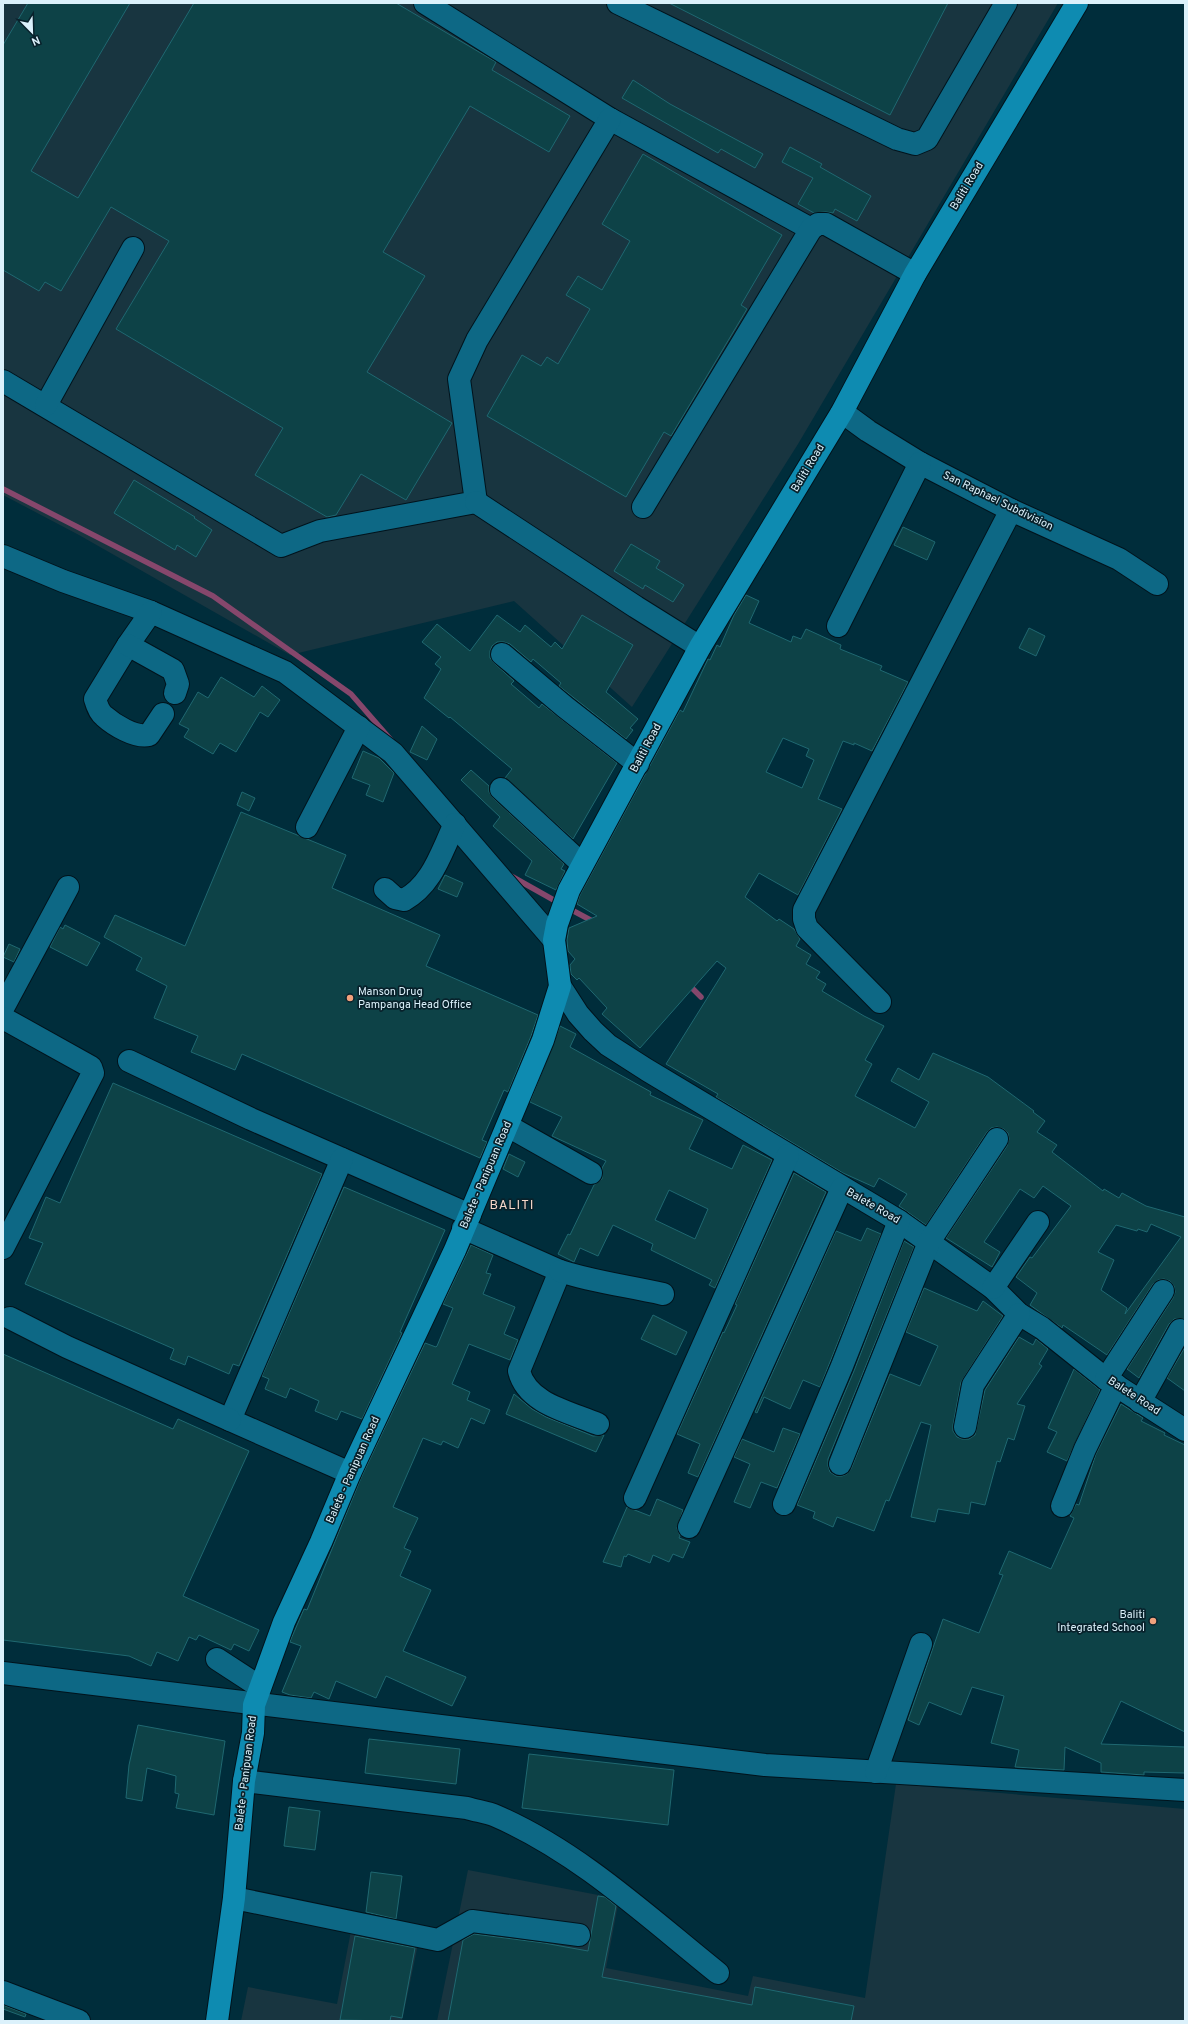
<svg xmlns="http://www.w3.org/2000/svg" width="1188" height="2024" viewBox="0 0 1188 2024" font-family="Overpass,sans-serif">
	<rect width="100%" height="100%" fill="#002d3b"/>
	<g fill="#183540">
		<polygon points="3,3 1058,3 798,444 632,707 514,601 290,655 79,535 3,495"/>
		<polygon points="896,1784 1185,1809 1185,2021 437,2021 468,1870 619,1899 606,1968 748,1996 753,1976 865,1998"/>
		<polygon points="351,1931 418,1944 402,2021 241,2021 248,1987 337,2004"/>
	</g>
	<g fill="none" stroke-linecap="round" stroke-linejoin="round">
		<g stroke="#86476c" stroke-width="5.5">
			<polyline points="3,489 213,596 351,694 391,740"/>
			<polyline points="511,876 559,903"/>
			<polyline points="568,908 596,923"/>
			<polyline points="687,983 701,997"/>
		</g>
	</g>
	<g fill="#0d4247" stroke="#1f6871" fill-rule="evenodd">
		<polygon points="28,3 130,3 31,171 78,198 194,3 396,3 496,62 492,70 570,116 549,152 470,106 383,252 425,276 367,372 452,423 406,500 361,474 336,515 327,517 255,475 283,428 116,329 169,241 111,207 61,291 45,282 39,291 3,270 3,45"/>
		<polygon points="669,3 948,3 890,115"/>
		<polygon points="633,80 670,104 763,154 755,168 721,149 718,153 622,98"/>
		<polygon points="790,147 822,164 820,167 871,196 857,221 835,209 833,213 826,212 814,213 798,204 813,178 782,162"/>
		<polygon points="643,154 782,235 741,305 747,309 671,436 664,432 626,497 487,416 522,355 541,366 547,357 558,364 590,309 566,295 578,276 602,290 630,241 602,224"/>
		<polygon points="134,480 195,517 194,518 212,530 196,557 177,545 175,550 114,513"/>
		<polygon points="903,527 935,542 927,560 894,545"/>
		<polygon points="631,544 660,561 656,568 684,585 673,602 645,585 643,589 614,571"/>
		<path d="M746,595L759,601L749,623L791,642L793,636L801,639L806,629L841,645L840,649L882,666L880,670L908,682L872,751L854,743V745L843,741L818,799L842,809L798,895L759,873L745,897L777,921L779,919L794,929L800,939L796,946L811,955L806,964L820,972L816,978L826,984L822,991L864,1016L884,1026L865,1060L872,1064L855,1096L915,1128L929,1102L891,1081L898,1068L919,1080L933,1053L988,1077L1034,1111L1033,1112L1045,1121L1037,1132L1057,1145L1052,1152L1103,1191L1104,1189L1119,1198L1122,1193L1146,1206L1185,1217V1319H1174L1169,1324L1139,1378L1127,1369L1173,1298L1175,1292L1174,1286L1170,1281L1164,1279L1158,1280L1153,1284L1107,1355L1063,1325L1062,1328L1030,1305L1037,1293L1016,1277L1030,1257L1032,1258L1071,1206L1043,1186L1034,1198L1020,1189L984,1242L1000,1252L992,1267L946,1238L1007,1146L1009,1139L1008,1133L1004,1129L997,1127L991,1128L987,1132L926,1225L899,1206L907,1194L879,1178L874,1187L843,1173L716,1097L718,1094L666,1064L726,968L717,961L640,1048L602,1014L607,1008L579,978L577,980L571,974L570,965L575,959L568,951L567,940L569,928L597,916L577,904L580,895L680,710L683,712L708,659L710,660L717,645L720,647L734,615ZM783,738L809,749L806,756L814,760L802,788L766,772ZM1151,1224L1181,1237L1125,1314L1127,1308L1101,1290L1114,1260L1098,1252L1116,1225L1137,1231L1138,1229L1147,1232Z"/>
		<polygon points="497,615 520,632 525,625 551,647 555,642 562,649 582,615 633,645 606,692 638,719 630,728 633,730 626,739 559,686 561,683 533,659 531,662 510,644 504,642 497,642 492,646 490,651 490,658 494,663 514,681 511,684 539,708 542,704 617,763 573,839 505,778 512,769 450,717 449,718 424,698 441,669 435,664 441,657 422,642 437,624 470,651"/>
		<polygon points="1029,628 1045,636 1036,656 1019,648"/>
		<polygon points="221,677 254,697 262,686 280,700 268,717 260,712 236,752 220,743 213,754 184,737 189,729 179,724 198,692 208,698"/>
		<polygon points="422,726 437,739 427,760 410,752"/>
		<polygon points="363,751 379,758 394,773 383,802 366,795 370,785 352,778"/>
		<polygon points="471,770 489,786 489,792 493,798 564,864 561,869 565,871 556,890 525,875 532,861 493,826 500,817 461,780"/>
		<polygon points="242,792 255,798 249,811 237,805"/>
		<polygon points="241,812 346,855 332,888 440,935 426,966 538,1015 531,1036 508,1092 504,1090 482,1140 487,1142 480,1158 242,1054 235,1070 191,1052 198,1036 154,1018 167,986 136,970 142,958 104,937 115,915 185,946"/>
		<polygon points="445,875 463,883 457,897 438,889"/>
		<polygon points="65,925 100,943 87,966 50,947 60,927 63,929"/>
		<polygon points="9,944 20,949 14,962 3,957"/>
		<path d="M560,1026L576,1034L570,1047L651,1092L650,1095L703,1120L689,1149L732,1169L743,1145L772,1160L715,1288L709,1285L712,1280L651,1250L653,1244L613,1225L598,1256L580,1248L574,1262L558,1254L568,1234L570,1235L594,1185L602,1179V1168L606,1161L552,1136L562,1117L530,1102ZM669,1190L708,1209L695,1239L655,1220Z"/>
		<polygon points="113,1083 322,1174 239,1366 233,1364 229,1374 188,1356 185,1365 170,1359 174,1349 25,1284 43,1243 29,1238 46,1197 60,1203"/>
		<polygon points="509,1154 525,1162 518,1177 503,1169"/>
		<polygon points="794,1173 826,1192 698,1477 688,1473 700,1444 677,1434 723,1332 724,1333 737,1305 735,1304"/>
		<polygon points="344,1187 445,1230 400,1332 402,1333 362,1419 341,1411 337,1420 315,1411 319,1401 290,1388 286,1398 265,1389 269,1379 262,1376"/>
		<polygon points="867,1228 881,1234 820,1387 803,1380 790,1409 764,1397 757,1413 755,1412 836,1231 861,1241"/>
		<polygon points="904,1241 914,1247 828,1459 828,1466 830,1472 836,1476 842,1476 847,1474 851,1469 890,1374 920,1386 938,1346 906,1332 924,1288 977,1311 983,1301 1003,1316 961,1382 953,1425 953,1431 957,1437 962,1439 969,1439 975,1435 985,1390 1019,1337 1033,1345 1036,1339 1048,1349 1039,1364 1042,1366 1017,1404 1025,1406 1014,1440 1008,1438 1000,1462 997,1461 985,1505 971,1502 969,1514 938,1509 935,1522 911,1517 931,1425 921,1422 889,1501 886,1500 874,1531 837,1517 833,1527 813,1518 815,1512 797,1505 854,1371"/>
		<polygon points="471,1245 493,1255 486,1273 491,1274 483,1294 515,1307 504,1334 518,1340 510,1360 469,1344 452,1384 470,1392 467,1400 490,1410 484,1424 471,1418 458,1448 443,1441 441,1445 423,1438 393,1507 418,1518 404,1548 411,1551 400,1576 431,1590 403,1651 466,1677 452,1706 386,1676 376,1698 336,1681 329,1699 314,1692 311,1698 290,1695 282,1692 301,1646 290,1642 291,1639 304,1609 307,1610 361,1478 425,1343 436,1347 437,1346 453,1308 443,1304"/>
		<polygon points="653,1315 687,1332 676,1355 641,1339"/>
		<polygon points="1185,1347 1185,1391 1167,1378"/>
		<polygon points="3,1354 173,1429 178,1419 249,1451 183,1596 259,1630 249,1651 234,1644 231,1650 199,1635 196,1640 189,1637 178,1661 157,1652 151,1666 129,1656 3,1640"/>
		<polygon points="1074,1369 1100,1390 1067,1461 1047,1452 1057,1432 1048,1428"/>
		<polygon points="514,1394 532,1409 546,1417 593,1436 604,1435 596,1452 506,1414"/>
		<polygon points="1121,1404 1143,1418 1141,1421 1165,1433 1164,1435 1185,1445 1185,1732 1121,1701 1101,1744 1185,1747 1185,1773 1144,1772 1144,1775 1101,1772 1101,1763 1065,1747 1064,1770 1015,1767 1019,1750 991,1743 1004,1696 972,1687 961,1715 929,1702 919,1725 908,1720 943,1619 979,1633 1003,1575 999,1574 1009,1551 1051,1569 1074,1518 1070,1516 1076,1504 1079,1505 1096,1454"/>
		<polygon points="783,1428 800,1434 777,1488 761,1482 750,1508 734,1502 750,1464 734,1457 742,1439 774,1452"/>
		<polygon points="657,1499 683,1510 677,1528 680,1536 679,1538 690,1542 683,1558 673,1554 669,1562 653,1555 650,1563 628,1554 626,1557 624,1556 621,1567 603,1562 627,1507 650,1516"/>
		<polygon points="138,1725 225,1741 214,1815 176,1808 179,1794 175,1793 176,1776 147,1768 142,1801 126,1798 129,1765"/>
		<polygon points="369,1739 460,1749 456,1784 365,1773"/>
		<polygon points="529,1754 674,1770 668,1825 522,1808"/>
		<polygon points="289,1807 320,1811 315,1850 284,1846"/>
		<polygon points="371,1872 402,1876 396,1919 366,1912"/>
		<polygon points="598,1896 605,1897 616,1906 602,1977 752,2005 755,1987 854,2006 851,2021 448,2021 463,1940 474,1934 544,1943 588,1951"/>
		<polygon points="355,1936 415,1948 402,2018 391,2016 390,2021 340,2020"/>
		<polygon points="3,2005 26,2014 25,2017 3,2009"/>
	</g>
	<g fill="none" stroke-linecap="round" stroke-linejoin="round">
		<defs>
			<g id="minor">
				<polyline points="425,3 610,119 811,229"/>
				<polyline points="618,3 897,139 915,144 927,139 1006,3"/>
				<polyline points="3,381 281,546 320,531 476,502 459,379 477,340 610,119"/>
				<polyline points="46,405 133,248"/>
				<polyline points="842,412 868,431 920,463 1011,510 1119,559 1157,584"/>
				<polyline points="476,502 636,607 700,647"/>
				<polyline points="643,507 811,229 818,224 826,224 915,274"/>
				<polyline points="3,556 63,581 151,612 285,672 393,753 554,940"/>
				<path d="M151,612L128,645L95,699C97,706 99,712 104,716C114,725 135,738 149,735L163,714"/>
				<polyline points="838,626 920,463"/>
				<polyline points="128,645 173,670 178,684 175,693"/>
				<polyline points="502,654 565,707 638,764"/>
				<polyline points="501,789 582,864"/>
				<polyline points="307,827 359,727"/>
				<path d="M385,889L395,898L404,900C433,884 441,852 455,824"/>
				<polyline points="560,986 578,1014 593,1031 608,1045 647,1070 899,1221 993,1288 1019,1314 1042,1328 1106,1379 1185,1430"/>
				<polyline points="880,1002 807,928 804,919 804,910 1011,510"/>
				<polyline points="3,1008 68,887"/>
				<polyline points="3,1018 91,1067 93,1073 3,1248"/>
				<polyline points="129,1061 251,1119 470,1215"/>
				<polyline points="508,1126 591,1173"/>
				<polyline points="342,1159 230,1420 350,1473"/>
				<path d="M463,1228L560,1271L519,1371C527,1404 570,1412 598,1424"/>
				<path d="M560,1271C594,1282 628,1286 663,1294"/>
				<polyline points="993,1288 1038,1222"/>
				<polyline points="10,1318 67,1347 230,1420"/>
				<polyline points="1106,1379 1163,1291"/>
				<polyline points="1140,1402 1180,1330"/>
				<polyline points="965,1427 973,1385 1019,1314"/>
				<polyline points="840,1464 929,1242 997,1139"/>
				<polyline points="635,1498 788,1155"/>
				<polyline points="784,1504 842,1366 899,1221"/>
				<polyline points="1062,1506 1085,1449 1116,1385"/>
				<polyline points="689,1527 842,1188"/>
				<polyline points="217,1659 260,1687"/>
				<polyline points="3,1673 765,1765 1185,1790"/>
				<polyline points="876,1772 921,1644"/>
				<path d="M244,1781L467,1808C476,1811 487,1812 496,1816C579,1852 648,1917 718,1973"/>
				<polyline points="234,1898 438,1940 472,1921 579,1935"/>
				<polyline points="3,1992 79,2021"/>
			</g>
			<polyline id="major" points="217,2021 234,1898 244,1781 253,1733 254,1705 284,1622 321,1542 350,1473 455,1250 543,1040 560,986 554,940 557,924 569,890 700,647 842,412 915,274 1077,3"/>
		</defs>
		<use href="#minor" stroke="#00131c" stroke-width="24"/>
		<use href="#major" stroke="#00131c" stroke-width="24"/>
		<use href="#minor" stroke="#0d6885" stroke-width="22"/>
		<use href="#major" stroke="#0e8bb1" stroke-width="22"/>
	</g>
	<g fill="#f1a17c" stroke="#08212b" stroke-width="1.5">
		<circle cx="350" cy="998" r="4"/>
		<circle cx="1153" cy="1621" r="4"/>
	</g>
	<g text-anchor="middle" dominant-baseline="central" stroke-width="3.5" stroke-linejoin="round" paint-order="stroke">
		<g font-size="11" fill="#dbf1fb" stroke="#08212b">
			<text transform="translate(967 186) rotate(-59)">Baliti Road</text>
			<text transform="translate(808 468) rotate(-59)">Baliti Road</text>
			<text transform="translate(998 501) rotate(26)">San Raphael Subdivision</text>
			<text transform="translate(646 748) rotate(-62)">Baliti Road</text>
			<text transform="translate(486 1175) rotate(-67)">Balete - Panipuan Road</text>
			<text transform="translate(873 1206) rotate(30)">Balete Road</text>
			<text transform="translate(1134 1396) rotate(33)">Balete Road</text>
			<text transform="translate(353 1470) rotate(-66)">Balete - Panipuan Road</text>
			<text transform="translate(246 1773) rotate(-83)">Balete - Panipuan Road</text>
		</g>
		<g font-size="11" fill="#dbf1fb" stroke="#08212b" text-anchor="start">
			<text x="358" y="992">Manson Drug<tspan x="358" dy="13">Pampanga Head Office</tspan></text>
			<text x="1145" y="1615" text-anchor="end">Baliti<tspan x="1145" dy="13">Integrated School</tspan></text>
		</g>
		<g font-size="13" letter-spacing="1" fill="#f7d8ca" stroke="#08212b">
			<text x="512" y="1206">BALITI</text>
		</g>
	</g>
	<rect width="1188" height="2024" fill="none" stroke="#dbf1fb" stroke-width="8"/>
	<g transform="translate(32 32) rotate(157)" stroke="#08212b" stroke-width="3" paint-order="stroke">
	<path d="M0-3L7 15L0 10L-7 15Z" fill="#dbf1fb"/>
	<text y="-6" font-size="11" font-weight="bold" text-anchor="middle" fill="#dbf1fb">N</text>
	</g>
</svg>
